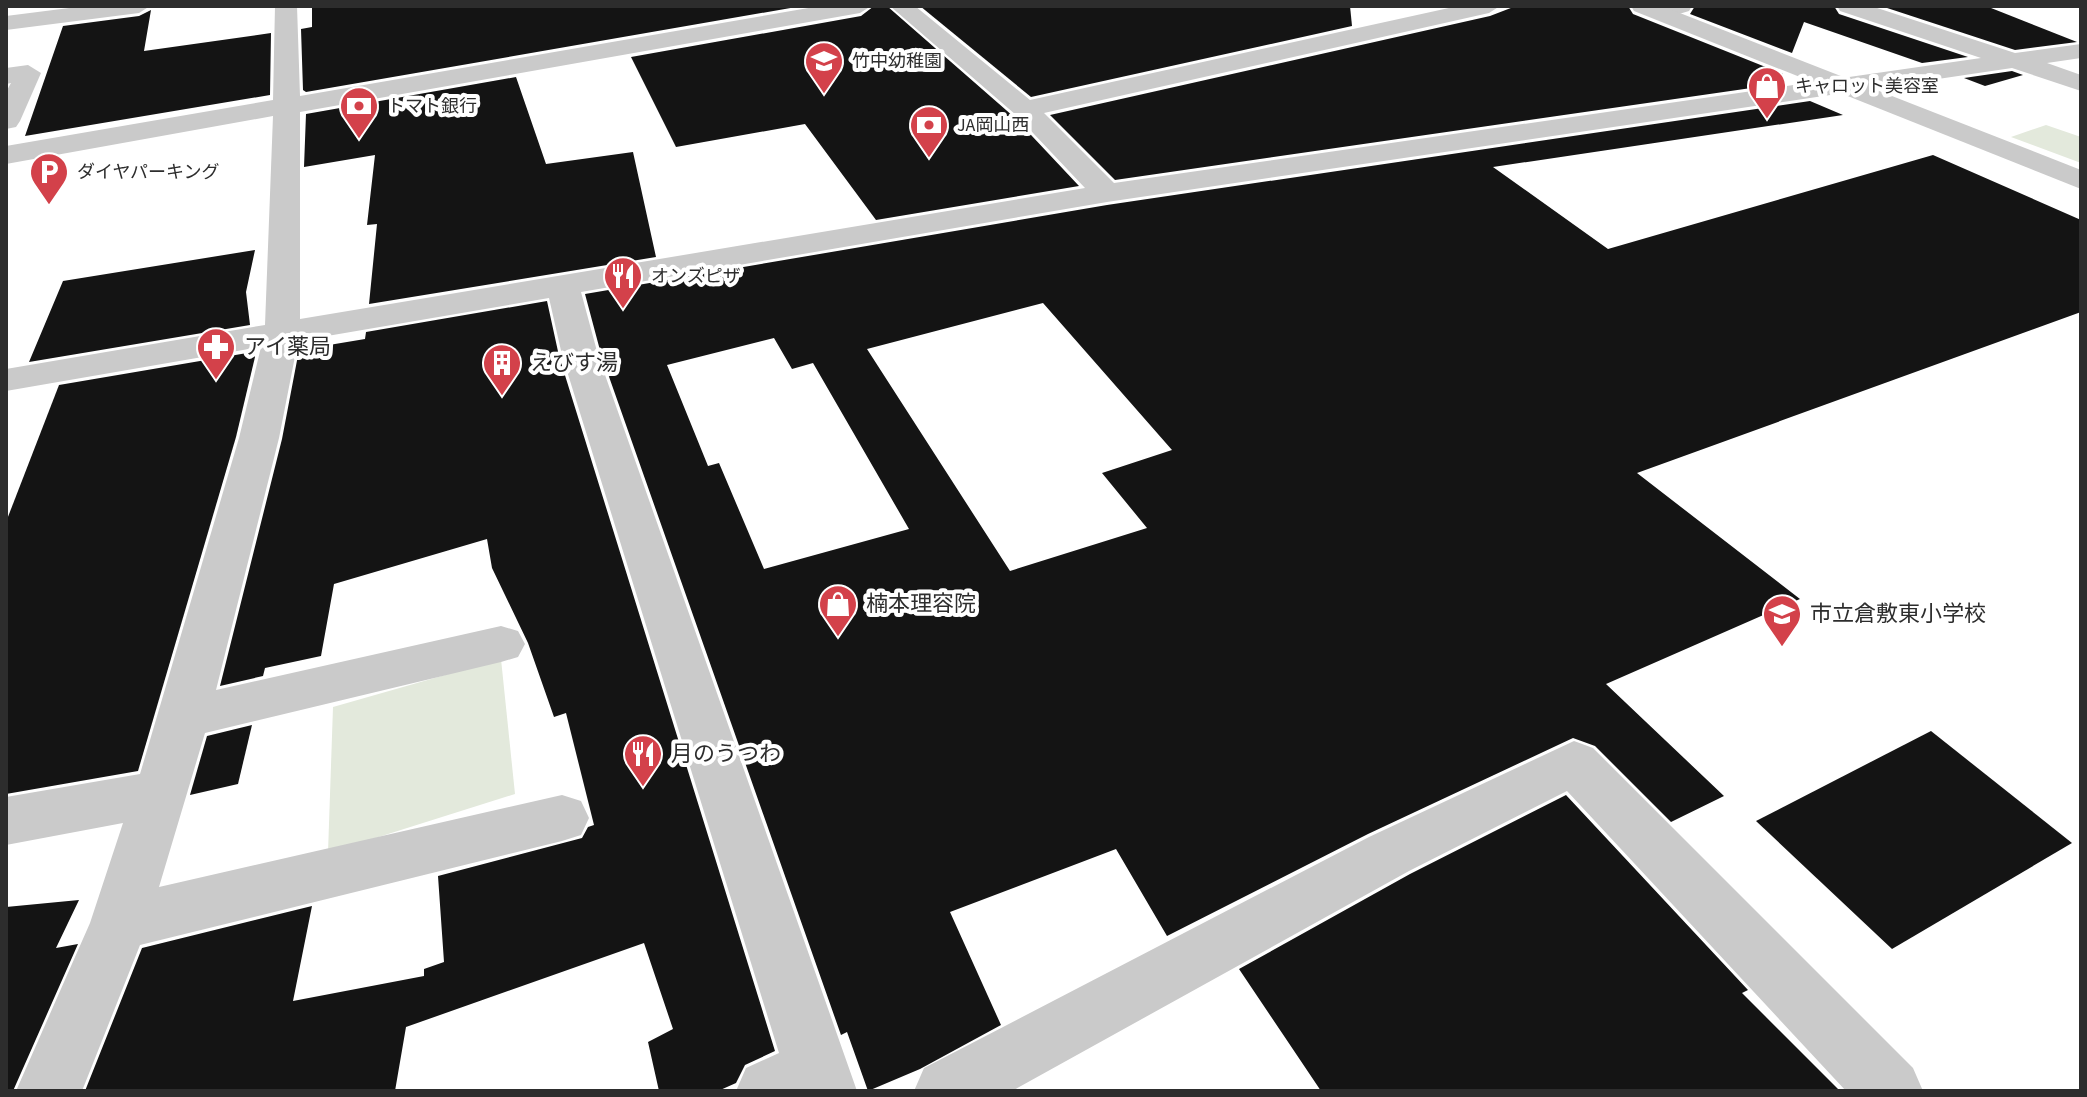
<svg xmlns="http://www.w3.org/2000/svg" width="2087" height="1097" viewBox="0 0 2087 1097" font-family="'Source Sans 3','Noto Sans JP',sans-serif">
	<rect width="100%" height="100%" fill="#fff"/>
	<g fill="#e3e9dc">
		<polygon points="2046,125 2081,137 2081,163 2011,137"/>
		<polygon points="501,659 515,794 328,853 333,707"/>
	</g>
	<g fill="#141414" fill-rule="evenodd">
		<polygon points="312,6 802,6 306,92 303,90 301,29 312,27"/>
		<polygon points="874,6 887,6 1014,117 1079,186 876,220 805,124 676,147 631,57 861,16"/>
		<polygon points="920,6 1350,6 1352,26 1031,97"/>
		<polygon points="1516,6 1628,6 1633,14 1783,74 1779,84 1115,180 1050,115 1490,16"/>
		<polygon points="1695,6 1834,6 1839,14 1968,57 1922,63 1804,22 1792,53 1690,14"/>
		<polygon points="1881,6 1986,6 2077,42 2015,50"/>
		<polygon points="151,10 144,51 271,33 270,95 25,136 63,26 139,16"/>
		<polygon points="2012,71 2023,75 1985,86 1964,78"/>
		<polygon points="516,77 546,164 633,152 656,257 369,304 377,224 367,225 375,155 304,167 306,114"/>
		<path d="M1810,101L1843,115L1493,167L1608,249L1933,155L2081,220V312L1637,473L1800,599L1606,684L1724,796L1671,822L1595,746L1573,738L1368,834L1167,936L1116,849L950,912L1001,1025L920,1069L868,1091L847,1032L841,1035L601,354L585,294L1107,205ZM1043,303L1172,450L1102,473L1147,528L1010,571L867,349ZM774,338L792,369L813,363L909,529L764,569L719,463L708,466L667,365Z"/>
		<polygon points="255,250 246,292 250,325 29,362 63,281"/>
		<polygon points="547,301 559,356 775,1051 745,1065 736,1083 718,1091 659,1091 648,1042 673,1029 644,943 406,1027 395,1091 85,1091 142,948 312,906 293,1001 424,976 424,969 444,962 438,876 582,838 588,827 594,825 566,713 554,717 528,643 492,568 487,539 334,584 321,656 265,668 263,676 220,686 282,439 299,350 365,339 366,332"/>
		<polygon points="253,352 255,357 236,437 138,771 6,794 6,522 59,385"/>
		<polygon points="252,725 238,784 190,795 207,736"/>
		<polygon points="1931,731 2072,843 1892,949 1756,821"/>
		<polygon points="1566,795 1748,990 1742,993 1840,1091 1321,1091 1239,969 1410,874"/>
		<polygon points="79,900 56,948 78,944 13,1091 6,1091 6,907"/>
	</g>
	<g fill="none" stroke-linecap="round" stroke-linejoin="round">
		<g fill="#cacaca" fill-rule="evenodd">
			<polygon points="85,6 150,6 139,13 6,30 6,16"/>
			<polygon points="275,6 297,6 300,96 820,6 871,6 860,13 300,112 300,319 1085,188 1016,115 890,6 915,6 1030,100 1458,6 1500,6 1489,13 1044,113 1114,183 1981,58 1840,11 1837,6 1871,6 2015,53 2081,44 2081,58 2047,63 2081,75 2081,91 2012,68 1107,202 581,292 598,355 857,1091 736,1091 746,1068 779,1053 562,355 549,298 298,341 279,438 216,690 501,626 518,631 525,644 518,657 501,662 205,733 159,887 562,795 581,801 589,818 581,835 562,841 140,945 82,1091 16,1091 90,923 123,823 6,845 6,797 140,774 239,438 261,347 6,391 6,369 265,325 273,116 6,164 6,146 273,100"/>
			<polygon points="1658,6 1692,6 1689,11 1659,20 1647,13"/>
			<polygon points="28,65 41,73 20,121 16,127 6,129 6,92 11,83 6,84 6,68"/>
			<polygon points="1574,741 1593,748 1913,1068 1923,1091 1846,1091 1567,791 1409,871 1012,1091 914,1091 924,1068 1369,837"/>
		</g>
		<polygon fill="#cacaca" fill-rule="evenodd" points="1631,6 1662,6 2081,170 2081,189 1634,11"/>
	</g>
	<defs>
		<symbol id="school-pin" viewBox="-11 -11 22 30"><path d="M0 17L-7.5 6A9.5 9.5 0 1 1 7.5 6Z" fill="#d3414a" stroke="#fff"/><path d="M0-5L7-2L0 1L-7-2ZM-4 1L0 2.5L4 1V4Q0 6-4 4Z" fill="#fff"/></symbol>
		<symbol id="shop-pin" viewBox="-11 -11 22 30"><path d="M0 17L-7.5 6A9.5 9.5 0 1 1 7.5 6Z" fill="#d3414a" stroke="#fff"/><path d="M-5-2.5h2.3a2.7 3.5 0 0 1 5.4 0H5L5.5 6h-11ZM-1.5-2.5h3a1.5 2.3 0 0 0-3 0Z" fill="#fff"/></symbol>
		<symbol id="bank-pin" viewBox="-11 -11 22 30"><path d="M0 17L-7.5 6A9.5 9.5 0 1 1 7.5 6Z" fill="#d3414a" stroke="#fff"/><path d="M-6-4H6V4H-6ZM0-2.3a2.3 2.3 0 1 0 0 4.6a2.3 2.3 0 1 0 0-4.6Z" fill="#fff"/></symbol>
		<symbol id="parking-pin" viewBox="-11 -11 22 30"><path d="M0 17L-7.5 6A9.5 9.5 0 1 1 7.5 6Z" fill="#d3414a" stroke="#fff"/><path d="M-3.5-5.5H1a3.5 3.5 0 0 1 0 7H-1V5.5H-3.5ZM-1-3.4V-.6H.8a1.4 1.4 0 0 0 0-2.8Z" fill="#fff"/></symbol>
		<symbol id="restaurant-pin" viewBox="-11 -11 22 30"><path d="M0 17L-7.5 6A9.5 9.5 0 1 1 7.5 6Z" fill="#d3414a" stroke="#fff"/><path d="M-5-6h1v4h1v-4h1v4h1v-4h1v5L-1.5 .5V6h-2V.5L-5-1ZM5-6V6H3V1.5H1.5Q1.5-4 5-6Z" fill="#fff"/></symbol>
		<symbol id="pharmacy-pin" viewBox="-11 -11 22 30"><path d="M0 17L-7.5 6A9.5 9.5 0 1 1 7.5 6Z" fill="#d3414a" stroke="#fff"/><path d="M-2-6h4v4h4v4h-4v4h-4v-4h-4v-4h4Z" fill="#fff"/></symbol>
		<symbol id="building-pin" viewBox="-11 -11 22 30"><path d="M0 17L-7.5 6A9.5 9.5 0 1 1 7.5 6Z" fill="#d3414a" stroke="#fff"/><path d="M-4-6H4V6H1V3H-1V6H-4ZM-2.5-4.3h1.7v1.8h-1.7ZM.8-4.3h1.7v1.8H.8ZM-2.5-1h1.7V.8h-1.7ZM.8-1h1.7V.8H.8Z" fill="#fff"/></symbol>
	</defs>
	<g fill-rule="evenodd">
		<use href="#school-pin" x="802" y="39" width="44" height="60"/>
		<use href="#shop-pin" x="1745" y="64" width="44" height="60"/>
		<use href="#bank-pin" x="337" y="84" width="44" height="60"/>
		<use href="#bank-pin" x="907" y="103" width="44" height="60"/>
		<use href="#parking-pin" x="27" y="150" width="44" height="60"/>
		<use href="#restaurant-pin" x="601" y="254" width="44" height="60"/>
		<use href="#pharmacy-pin" x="194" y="325" width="44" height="60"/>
		<use href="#building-pin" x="480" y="341" width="44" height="60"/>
		<use href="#shop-pin" x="816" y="582" width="44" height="60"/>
		<use href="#school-pin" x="1760" y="592" width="44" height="60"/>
		<use href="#restaurant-pin" x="621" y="732" width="44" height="60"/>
	</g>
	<g text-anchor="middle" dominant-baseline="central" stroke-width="8" stroke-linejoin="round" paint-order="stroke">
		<g font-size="18" fill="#2d2d2d" stroke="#fff" text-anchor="start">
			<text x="852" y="61">竹中幼稚園</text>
			<text x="1795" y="86">キャロット美容室</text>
			<text x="387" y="106">トマト銀行</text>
			<text x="957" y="125">JA岡山西</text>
			<text x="77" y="172">ダイヤパーキング</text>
			<text x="651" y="276">オンズピザ</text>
		</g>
		<g font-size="22" fill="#2d2d2d" stroke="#fff" text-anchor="start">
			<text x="244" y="347">アイ薬局</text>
			<text x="530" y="363">えびす湯</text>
			<text x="866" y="604">楠本理容院</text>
			<text x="1810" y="614">市立倉敷東小学校</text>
			<text x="671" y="754">月のうつわ</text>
		</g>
	</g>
	<rect width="2087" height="1097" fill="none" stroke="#2d2d2d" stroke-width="16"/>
</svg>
